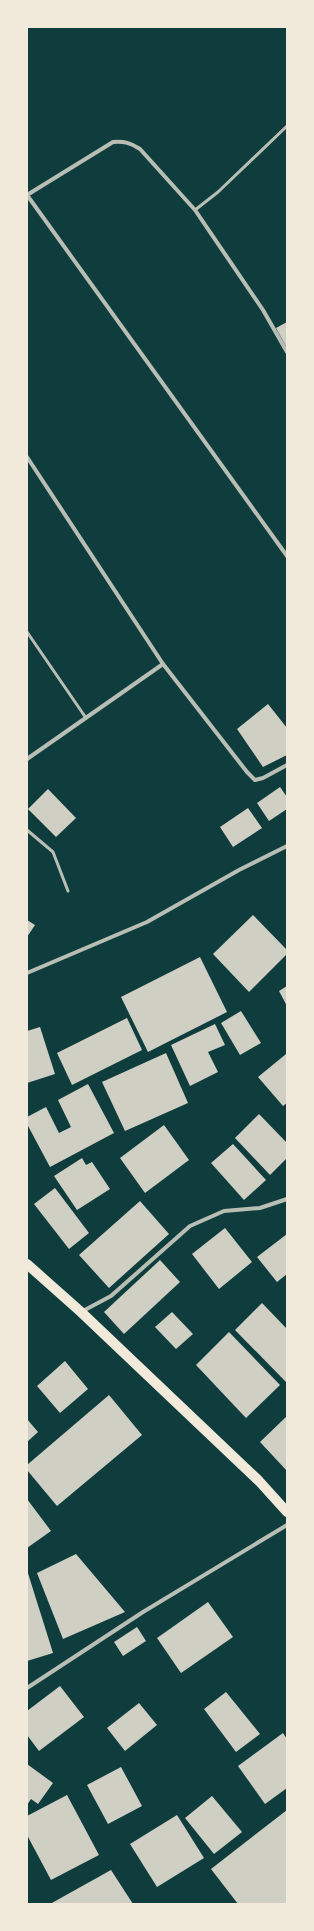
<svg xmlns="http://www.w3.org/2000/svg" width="314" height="1931" viewBox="0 0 314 1931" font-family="'Roboto Serif',serif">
	<rect width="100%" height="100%" fill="#0f3d3e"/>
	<g fill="#cfcfc3">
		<polygon points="287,322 287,348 276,328"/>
		<polygon points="268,704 287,728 287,755 263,767 237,729"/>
		<polygon points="280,787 287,797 287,809 269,821 257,803"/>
		<polygon points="48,789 76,818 56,837 28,809"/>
		<polygon points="248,808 262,828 233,847 220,827"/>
		<polygon points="253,915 287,950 287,954 249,992 213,954"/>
		<polygon points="27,920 35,925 27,937"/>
		<polygon points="200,957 227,1012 148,1052 121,997"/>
		<polygon points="287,986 287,1006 279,991"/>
		<polygon points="241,1011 261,1043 240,1055 221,1023"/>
		<polygon points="127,1018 142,1050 72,1085 57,1053"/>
		<polygon points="215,1024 225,1045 208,1052 218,1072 190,1086 171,1045"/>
		<polygon points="40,1027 55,1074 27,1083 27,1031"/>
		<polygon points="166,1053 188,1103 125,1131 102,1082"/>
		<polygon points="286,1054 287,1103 283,1106 258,1077"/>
		<polygon points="88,1084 114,1133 50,1167 27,1124 27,1117 46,1107 59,1133 71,1127 58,1100"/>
		<polygon points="259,1114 287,1143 287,1158 270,1175 235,1138"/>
		<polygon points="164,1125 189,1160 145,1193 120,1158"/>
		<polygon points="233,1144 266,1180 244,1200 211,1163"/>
		<polygon points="82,1158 86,1165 92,1162 110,1189 77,1210 54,1176"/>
		<polygon points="55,1188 89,1233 69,1249 34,1204"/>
		<polygon points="140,1201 169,1234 109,1288 79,1255"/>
		<polygon points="225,1228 252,1262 219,1289 192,1254"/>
		<polygon points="287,1234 287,1274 277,1282 257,1257"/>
		<polygon points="160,1260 180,1282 124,1334 104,1312"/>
		<polygon points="262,1303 287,1329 287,1383 235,1330"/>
		<polygon points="172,1312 193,1334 176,1349 155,1327"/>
		<polygon points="229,1332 280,1385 246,1418 196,1365"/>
		<polygon points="65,1361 88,1389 60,1413 37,1386"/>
		<polygon points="109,1395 142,1435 57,1506 27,1470 27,1465"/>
		<polygon points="287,1416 287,1471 260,1442"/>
		<polygon points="27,1419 38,1432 27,1442"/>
		<polygon points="27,1499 51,1531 27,1548"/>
		<polygon points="76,1554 125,1612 63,1639 37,1573"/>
		<polygon points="27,1570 53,1653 27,1661"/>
		<polygon points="208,1602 233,1637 181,1673 157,1638"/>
		<polygon points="137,1627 146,1641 123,1656 114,1642"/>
		<polygon points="60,1686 84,1717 39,1751 27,1735 27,1711"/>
		<polygon points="226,1692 260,1734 236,1752 204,1709"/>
		<polygon points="139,1703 157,1725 125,1751 107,1728"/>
		<polygon points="283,1733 287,1739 287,1788 265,1804 238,1766"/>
		<polygon points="27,1764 53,1783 38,1804 31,1799 27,1805"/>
		<polygon points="121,1767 142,1806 108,1824 87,1785"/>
		<polygon points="67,1795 99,1855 51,1880 27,1835 27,1816"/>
		<polygon points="212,1796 242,1832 214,1854 185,1818"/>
		<polygon points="287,1810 287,1904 238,1904 211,1869"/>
		<polygon points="177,1815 204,1858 157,1887 130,1844"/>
		<polygon points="111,1870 133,1904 50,1904"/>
	</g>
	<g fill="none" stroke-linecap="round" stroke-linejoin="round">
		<g stroke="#b8beb3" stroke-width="3">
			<polyline points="195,210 218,192 287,126"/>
			<polyline points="27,632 86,718"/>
			<polyline points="27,830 53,852 68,891"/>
		</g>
		<g stroke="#b8beb3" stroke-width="4">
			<polyline points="27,195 287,556"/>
			<path d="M27,195L113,142C124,141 131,143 140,149L195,210L263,310L287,352"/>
			<polyline points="27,457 163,664 247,772 255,780 263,778 287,765"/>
			<polyline points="27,759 163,664"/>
			<polyline points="27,973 147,922 239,870 287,846"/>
			<polyline points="81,1312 111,1296 190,1226 224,1211 260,1208 287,1199"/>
			<polyline points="27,1688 143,1612 287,1525"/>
		</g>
		<polyline stroke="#f1e9da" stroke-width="10" points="27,1264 81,1312 259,1481 287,1512"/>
	</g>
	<rect width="314" height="1931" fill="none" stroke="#f1e9da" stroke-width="56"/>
</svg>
